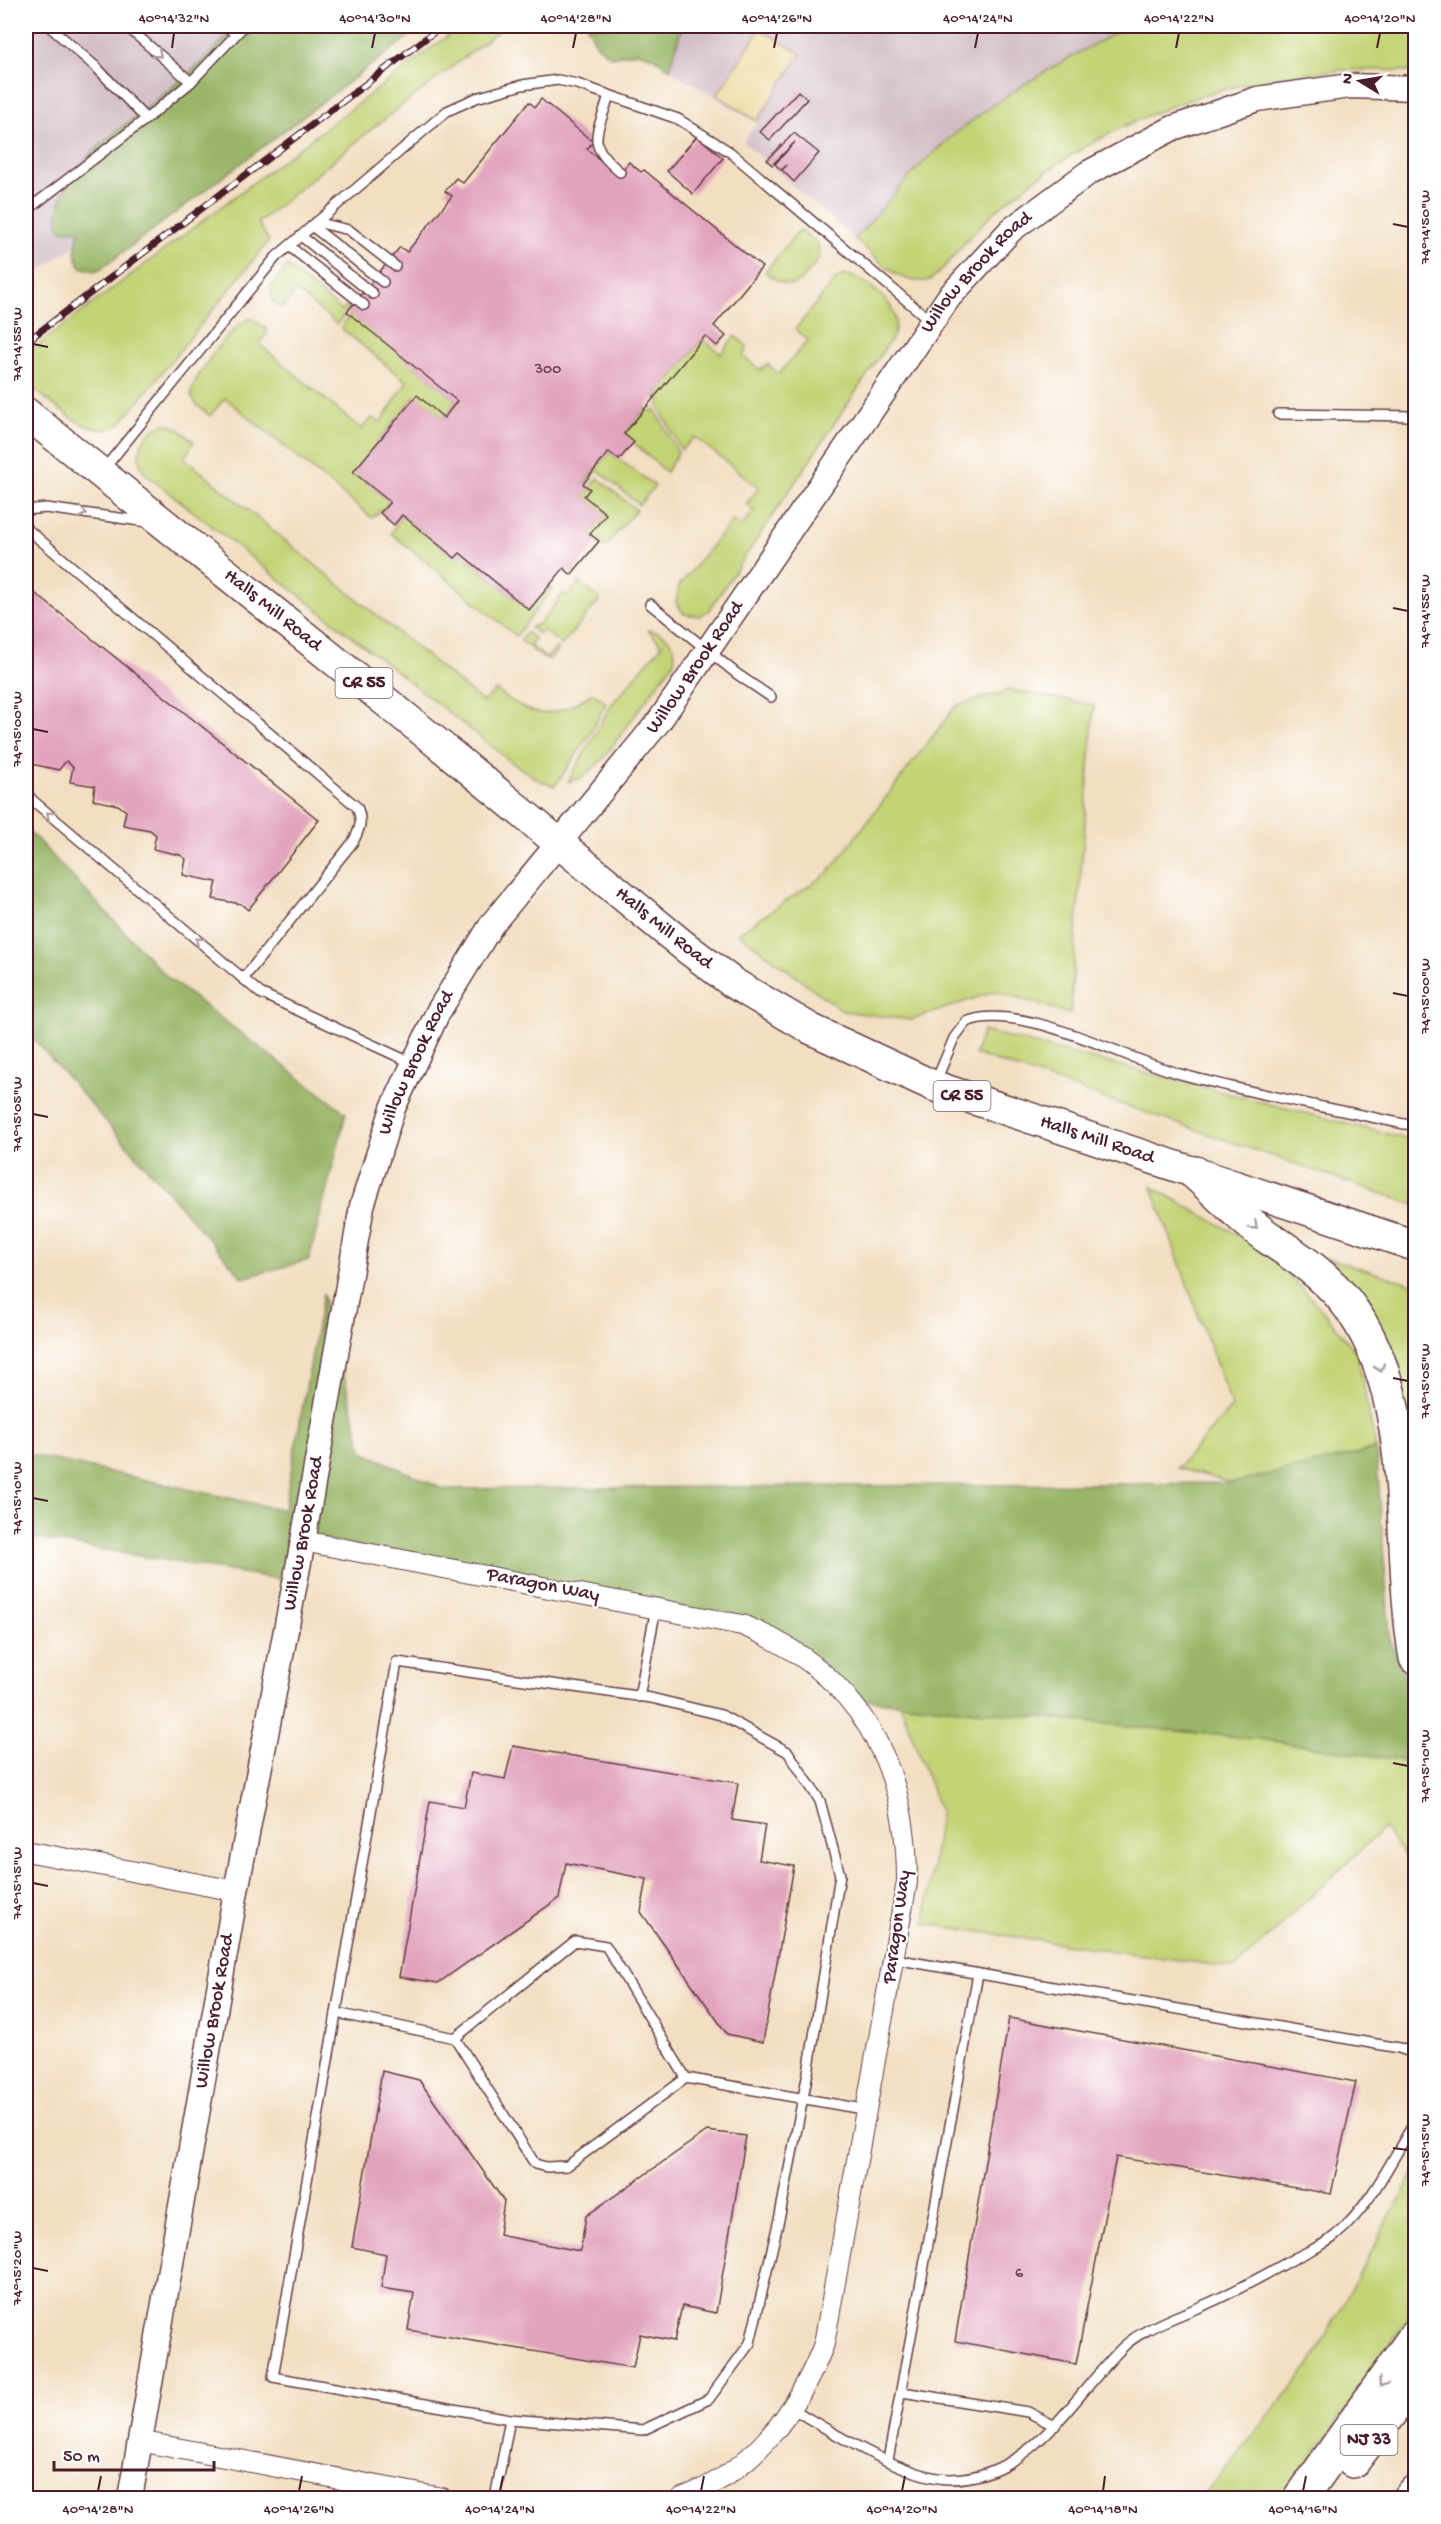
<svg xmlns="http://www.w3.org/2000/svg" width="1441" height="2524" viewBox="0 0 1441 2524" font-family="'Gochi Hand',sans-serif">
	<rect width="100%" height="100%" fill="#fff"/>
	<filter id="ink" filterUnits="userSpaceOnUse"><feTurbulence type="fractalNoise" baseFrequency=".0167" numOctaves="2"/><feDisplacementMap in="SourceGraphic" scale="12" xChannelSelector="R" yChannelSelector="G"/><feConvolveMatrix kernelMatrix="1 2 1 2 8 2 1 2 1" color-interpolation-filters="sRGB"/></filter>
	<filter id="wash" filterUnits="userSpaceOnUse"><feTurbulence type="fractalNoise" baseFrequency=".008" numOctaves="4" result="noise"/><feDisplacementMap in="SourceGraphic" scale="24" xChannelSelector="R" yChannelSelector="G"/><feGaussianBlur stdDeviation="1.35" result="paint"/><feColorMatrix in="noise" values="0 0 0 0 0 0 0 0 0 0 0 0 0 0 0 0 0 1.4 0 .05"/><feComposite in="paint" operator="in"/></filter>
	<g filter="url(#wash)">
		<rect width="100%" height="100%" fill="#f2dfc2"/>
		<g fill="#d2bdc6">
			<polygon points="26,26 376,26 26,281"/>
			<polygon points="682,26 1128,26 1066,59 990,108 926,159 855,239 743,142 757,123 670,69"/>
		</g>
		<g fill="#c3d477" stroke="#867a51" stroke-width="1.5">
			<path d="M461,26H505L373,128L258,223L269,241L120,424C92,445 51,401 28,384L26,354Z"/>
			<path d="M1128,26H1415V71C1391,71 1367,69 1343,70C1225,77 1114,118 1020,191C1001,205 983,222 967,240C955,253 945,270 930,280C900,288 876,257 855,239C879,213 901,184 926,160C983,104 1058,63 1128,26Z"/>
			<path d="M802,230L818,244L820,258C799,283 795,296 765,272L797,232Z"/>
			<polygon points="287,266 342,311 348,305 351,307 337,324 296,291 282,308 272,300 271,287"/>
			<path d="M844,275C858,274 887,297 893,311C896,318 896,327 894,335L709,610L699,616L684,614L676,602L679,586L733,520L742,526L754,511L746,504L759,488L695,437L681,450L658,405L661,401L655,397L703,339L721,354L735,336L748,347L743,356L760,370L767,364L779,374L808,340L796,330L797,327L835,280Z"/>
			<path d="M351,314L457,401L444,418L416,395L354,472L390,502L372,518L225,398L210,416L196,404L191,396C190,379 236,320 252,318L268,331L259,344L361,429L372,418L381,422L407,382L341,328Z"/>
			<polygon points="646,408 652,412 655,409 678,453 666,472 624,434"/>
			<path d="M167,424L178,428L194,442L184,458L483,702L496,690C538,721 549,720 593,693L606,703L590,734L555,786L540,781L514,764L148,476C129,459 143,428 167,424Z"/>
			<polygon points="609,452 655,486 639,505 598,470 585,485 583,484"/>
			<polygon points="598,478 636,510 605,547 590,534 606,514 584,496"/>
			<polygon points="402,515 455,558 460,553 529,610 549,586 552,589 516,636 391,533"/>
			<polygon points="580,582 600,599 562,645 543,630 539,634 530,627 539,624 564,593 568,596"/>
			<path d="M648,630C666,631 678,645 674,662L603,759L583,777L568,782L612,704L662,645Z"/>
			<polygon points="527,632 535,639 530,645 546,658 556,648 558,650 550,659 544,659 520,640"/>
			<polygon points="1010,690 1094,705 1070,1014 996,991 911,1020 843,1011 738,933 828,873 956,706"/>
			<polygon points="983,1031 1415,1141 1415,1205 975,1054"/>
			<polygon points="1152,1187 1267,1251 1322,1310 1357,1353 1376,1449 1233,1483 1177,1468 1232,1407"/>
			<polygon points="1328,1258 1415,1285 1415,1539 1370,1315"/>
			<polygon points="900,1703 1259,1739 1415,1762 1415,1870 1384,1828 1235,1968 925,1924 940,1812"/>
			<polygon points="1415,2171 1415,2309 1285,2498 1201,2498 1310,2365"/>
		</g>
		<g fill="#9ab668" stroke="#726a4a" stroke-width="1.5">
			<path d="M237,26H423L102,268L94,271L80,267L75,252L79,232L75,229L65,231L59,228C49,172 123,128 159,98C187,76 214,52 237,26Z"/>
			<polygon points="587,26 682,26 670,69 653,57 637,52 611,57 597,45"/>
			<polygon points="26,828 168,978 346,1113 309,1260 243,1278 26,1030"/>
			<polygon points="323,1294 363,1452 443,1489 1233,1483 1376,1449 1390,1639 1415,1703 1415,1762 1259,1739 847,1698 743,1622 305,1536 296,1582 26,1537 26,1454 284,1510"/>
		</g>
		<polygon fill="#eeda9e" stroke="#9c7c64" stroke-width="1.5" points="760,29 801,54 757,121 717,95"/>
		<g id="blocks">
			<g fill="#e2a3be">
				<polygon points="798,91 807,99 770,140 760,132"/>
				<polygon points="541,99 593,142 587,149 618,175 629,162 641,172 644,170 762,267 714,326 726,336 717,346 705,336 624,434 634,442 619,460 609,452 583,484 590,489 584,496 606,514 590,534 599,541 571,575 564,568 529,610 460,553 455,558 402,515 394,525 380,513 390,502 353,472 417,395 444,418 457,401 347,312 400,247 407,252 452,196 445,191 456,178 463,183 529,102 535,107"/>
				<polygon points="794,133 819,153 794,182 782,170 787,165 781,170 775,164 795,142 772,165 767,160"/>
				<polygon points="697,136 723,158 693,194 667,171"/>
				<polygon points="26,586 319,820 248,910 241,904 213,899 217,882 183,875 186,859 180,855 153,849 156,835 150,830 123,825 126,811 118,805 93,800 95,786 70,782 73,767 66,761 59,770 26,763"/>
				<polygon points="513,1746 738,1783 732,1820 765,1825 759,1860 794,1866 763,2042 727,2034 641,1912 647,1879 566,1863 559,1898 438,1983 399,1977 430,1801 464,1807 471,1773 505,1779"/>
				<polygon points="1009,2018 1356,2082 1331,2194 1116,2157 1076,2364 955,2341"/>
				<polygon points="382,2071 419,2080 504,2201 499,2235 580,2251 586,2216 707,2131 746,2136 716,2313 682,2306 674,2341 640,2334 633,2368 408,2330 414,2293 381,2288 386,2254 352,2247"/>
			</g>
		</g>
	</g>
	<g filter="url(#ink)">
		<use href="#blocks" fill-opacity="0" stroke="#633c42" stroke-width="1.5"/>
		<g fill="none" stroke-linecap="round" stroke-linejoin="round">
			<defs>
				<g id="service">
					<polyline points="49,26 97,68 146,119 191,82 244,26"/>
					<polyline points="126,26 191,82"/>
					<polyline points="226,26 236,34"/>
					<path d="M609,95C598,135 584,142 620,172"/>
					<polyline points="26,211 146,119"/>
					<polyline points="316,222 349,230 395,266"/>
					<polyline points="312,226 383,282"/>
					<polyline points="301,236 373,294"/>
					<polyline points="289,246 364,305"/>
					<polyline points="1278,414 1416,416"/>
					<polyline points="104,469 276,257 447,111 476,98 522,85 558,80 577,84 678,119 730,152 932,322"/>
					<polyline points="26,510 46,508 148,522"/>
					<path d="M26,528L357,807C363,821 360,829 353,842L243,979"/>
					<polyline points="650,604 737,674 771,697"/>
					<polyline points="26,791 31,799 260,993 412,1063"/>
					<path d="M936,1081L954,1038L966,1022C1018,1000 1126,1059 1180,1074C1254,1094 1330,1108 1404,1124L1416,1125"/>
					<polygon points="397,1662 651,1698 721,1715 788,1752 820,1801 840,1875 809,2067 780,2215 750,2343 709,2399 643,2430 510,2419 273,2377"/>
					<polyline points="639,1697 656,1608"/>
					<polyline points="895,1959 1399,2048 1416,2054"/>
					<polyline points="336,2013 455,2038"/>
					<polyline points="686,2078 567,2166 546,2167 535,2164 455,2038 575,1941 606,1946 686,2078 868,2110"/>
					<polyline points="902,2392 1028,2412 1055,2426"/>
					<path d="M793,2409C829,2431 908,2479 949,2479C1032,2479 1072,2397 1124,2346C1141,2330 1177,2316 1200,2307C1233,2293 1265,2275 1297,2257C1309,2251 1325,2245 1336,2235C1371,2206 1392,2159 1416,2120"/>
					<polyline points="888,2460 978,1974"/>
					<polyline points="495,2498 510,2419"/>
				</g>
				<g id="minor">
					<path d="M303,1541L742,1625C856,1670 908,1762 907,1882L824,2344C798,2411 753,2472 682,2498"/>
					<polyline points="26,1851 236,1891"/>
					<polyline points="139,2441 442,2498"/>
				</g>
				<g id="tertiary">
					<path id="s1" d="M130,2498L236,1891L303,1541L362,1206L393,1108L438,1012L492,924L660,720L949,297L1011,230L1088,173L1173,128L1257,99L1350,86L1416,88"/>
				</g>
				<g id="primary">
					<path id="s2" d="M26,413L425,733L684,946L733,983L811,1029L934,1086L1416,1246"/>
				</g>
				<g id="motorway">
					<path d="M1195,1173C1218,1193 1241,1218 1266,1236C1294,1255 1321,1272 1343,1298C1421,1393 1396,1545 1416,1658"/>
					<polyline points="1353,2461 1416,2379"/>
					<polyline points="1301,2498 1416,2335"/>
					<polyline points="1410,2498 1416,2491"/>
				</g>
			</defs>
			<use href="#service" stroke="#633c42" stroke-width="12"/>
			<use href="#minor" stroke="#633c42" stroke-width="22"/>
			<use href="#tertiary" stroke="#633c42" stroke-width="27"/>
			<use href="#primary" stroke="#633c42" stroke-width="33"/>
			<use href="#motorway" stroke="#633c42" stroke-width="36"/>
			<use href="#service" stroke="#fff" stroke-width="9"/>
			<use href="#minor" stroke="#fff" stroke-width="20"/>
			<use href="#tertiary" stroke="#fff" stroke-width="24"/>
			<use href="#primary" stroke="#fff" stroke-width="30"/>
			<use href="#motorway" stroke="#fff" stroke-width="33"/>
			<defs>
				<polyline id="rail" points="26,342 442,26"/>
			</defs>
			<use href="#rail" stroke="#4a1f2b" stroke-width="7"/>
			<use href="#rail" stroke="#fff" stroke-width="4.5" stroke-dasharray="14" stroke-linecap="butt"/>
		</g>
		<defs><path id="oneway-chevron" d="M-2-3.5L2.5 0L-2 3.5" fill="none" stroke-width="1.6" stroke-linecap="round" stroke-linejoin="round" transform="scale(1.5)"/></defs>
		<g stroke="#ae9aa0">
			<use href="#oneway-chevron" transform="translate(158 54) rotate(41)"/>
			<use href="#oneway-chevron" transform="translate(83 513) rotate(8)"/>
			<use href="#oneway-chevron" transform="translate(50 815) rotate(-140)"/>
			<use href="#oneway-chevron" transform="translate(199 941) rotate(-140)"/>
			<use href="#oneway-chevron" transform="translate(1254 1226) rotate(42)"/>
			<use href="#oneway-chevron" transform="translate(1380 1368) rotate(71)"/>
			<use href="#oneway-chevron" transform="translate(1382 2383) rotate(125)"/>
		</g>
	</g>
	<path fill="none" stroke="#4a1f2b" stroke-width="2" d="M172,48L174,33M372,48L375,33M573,48L576,33M774,48L777,33M975,48L978,33M1176,48L1179,33M1377,48L1380,33M1393,224L1408,227M33,344L48,347M1393,608L1408,611M33,729L48,732M1393,993L1408,996M33,1114L48,1117M1393,1378L1408,1381M33,1498L48,1501M1393,1763L1408,1766M33,1883L48,1886M1393,2148L1408,2150M33,2268L48,2271M98,2491L101,2476M299,2491L302,2476M500,2491L503,2476M701,2491L704,2476M902,2491L905,2476M1103,2491L1105,2476M1303,2491L1306,2476"/>
	<g text-anchor="middle" dominant-baseline="central" stroke-width="4.5" stroke-linejoin="round" paint-order="stroke">
		<g font-size="16" fill="#704050">
			<text x="548" y="370">300</text>
			<text x="1019" y="2274">6</text>
		</g>
		<g fill="#fff" stroke="#80626b" stroke-width="1.5">
			<rect x="335.5" y="668" width="57" height="30" rx="4.5"/>
			<rect x="933.5" y="1081" width="57" height="30" rx="4.5"/>
			<rect x="1340.5" y="2425" width="57" height="30" rx="4.5"/>
		</g>
		<g font-size="18" font-weight="bold" fill="#4a1f2b">
			<text x="364" y="683">CR 55</text>
			<text x="962" y="1096">CR 55</text>
			<text x="1369" y="2440">NJ 33</text>
		</g>
		<g font-size="20" fill="#4a1f2b" stroke="#fff">
			<text stroke="none"><textPath href="#s1" startOffset="2438">Willow Brook Road</textPath></text>
			<text stroke="none"><textPath href="#s2" startOffset="316">Halls Mill Road</textPath></text>
			<text stroke="none"><textPath href="#s1" startOffset="1952">Willow Brook Road</textPath></text>
			<text stroke="none"><textPath href="#s2" startOffset="820">Halls Mill Road</textPath></text>
			<text stroke="none"><textPath href="#s1" startOffset="1466">Willow Brook Road</textPath></text>
			<text stroke="none"><textPath href="#s2" startOffset="1306">Halls Mill Road</textPath></text>
			<text stroke="none"><textPath href="#s1" startOffset="980">Willow Brook Road</textPath></text>
			<text transform="translate(543 1586) rotate(11)">Paragon Way</text>
			<text transform="translate(898 1927) rotate(-82)">Paragon Way</text>
			<text stroke="none"><textPath href="#s1" startOffset="494">Willow Brook Road</textPath></text>
		</g>
	</g>
	<rect width="1441" height="2524" fill="none" stroke="#fff" stroke-width="66"/>
	<g transform="translate(1360 81) rotate(281)" stroke="#ffffff" stroke-width="4.5" paint-order="stroke">
	<path d="M0-4.5L10 22L0 15L-10 22Z" fill="#4a1f2b"/>
	<text y="-9" font-size="16" font-weight="bold" text-anchor="middle" fill="#4a1f2b">N</text>
	</g>
	<path d="M54 2461v9h160v-9" fill="none" stroke="#4a1f2b" stroke-width="3"/>
	<text x="63" y="2461" font-size="18" fill="#4a1f2b" stroke="#ffffff" stroke-width="4.5" paint-order="stroke">50 m</text>
	<rect x="33" y="33" width="1375" height="2458" fill="none" stroke="#4a1f2b" stroke-width="2"/>
	<g font-size="15" text-anchor="middle" fill="#4a1f2b">
		<text x="174" y="22">40°14'32"N</text>
		<text x="375" y="22">40°14'30"N</text>
		<text x="576" y="22">40°14'28"N</text>
		<text x="777" y="22">40°14'26"N</text>
		<text x="978" y="22">40°14'24"N</text>
		<text x="1179" y="22">40°14'22"N</text>
		<text x="1380" y="22">40°14'20"N</text>
		<text transform="translate(1424 227) rotate(-90)" y="5">74°14'50"W</text>
		<text transform="translate(16 344) rotate(-90)" y="5">74°14'55"W</text>
		<text transform="translate(1424 611) rotate(-90)" y="5">74°14'55"W</text>
		<text transform="translate(16 729) rotate(-90)" y="5">74°15'00"W</text>
		<text transform="translate(1424 996) rotate(-90)" y="5">74°15'00"W</text>
		<text transform="translate(16 1114) rotate(-90)" y="5">74°15'05"W</text>
		<text transform="translate(1424 1381) rotate(-90)" y="5">74°15'05"W</text>
		<text transform="translate(16 1498) rotate(-90)" y="5">74°15'10"W</text>
		<text transform="translate(1424 1766) rotate(-90)" y="5">74°15'10"W</text>
		<text transform="translate(16 1883) rotate(-90)" y="5">74°15'15"W</text>
		<text transform="translate(1424 2150) rotate(-90)" y="5">74°15'15"W</text>
		<text transform="translate(16 2268) rotate(-90)" y="5">74°15'20"W</text>
		<text x="98" y="2513">40°14'28"N</text>
		<text x="299" y="2513">40°14'26"N</text>
		<text x="500" y="2513">40°14'24"N</text>
		<text x="701" y="2513">40°14'22"N</text>
		<text x="902" y="2513">40°14'20"N</text>
		<text x="1103" y="2513">40°14'18"N</text>
		<text x="1303" y="2513">40°14'16"N</text>
	</g>
</svg>
